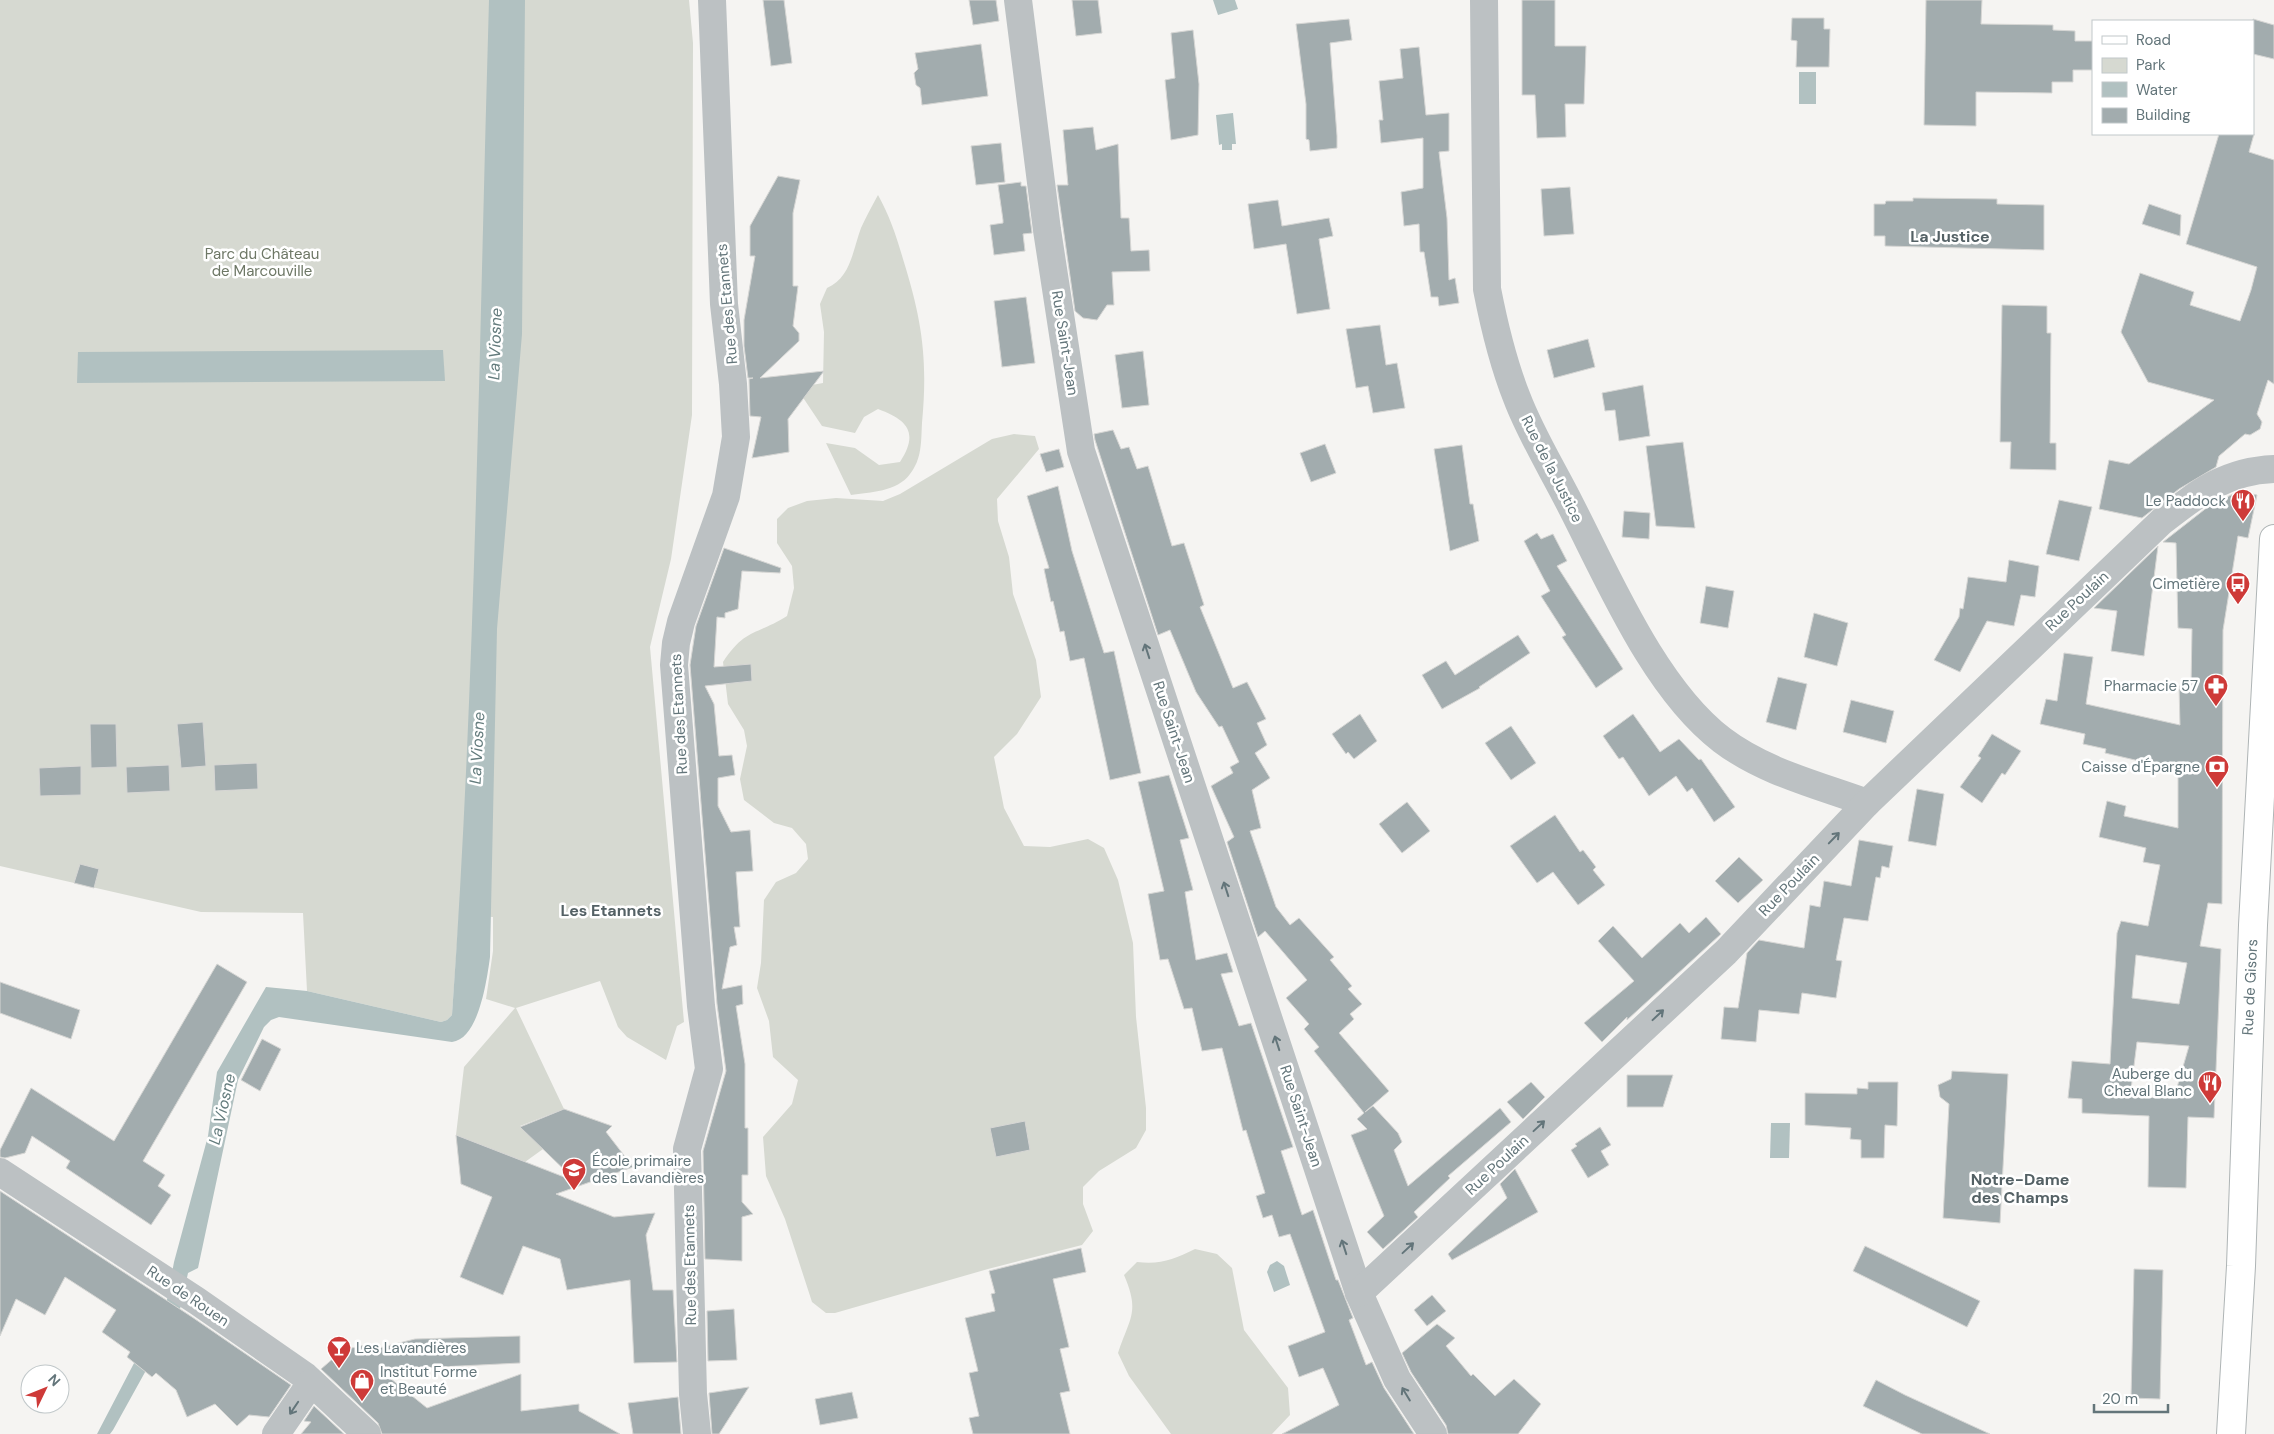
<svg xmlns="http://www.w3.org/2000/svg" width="2274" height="1434" viewBox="0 0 2274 1434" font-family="'DM Sans',sans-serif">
	<rect width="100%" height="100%" fill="#f5f4f2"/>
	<g fill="#d6d9d1">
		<polygon points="0,0 689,0 693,43 692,415 671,559 650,647 684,1022 677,1026 666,1060 627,1037 618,1027 600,981 516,1008 564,1109 520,1126 543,1149 525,1162 456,1135 464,1067 515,1008 486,999 493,951 493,917 459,916 452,1015 447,1020 441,1022 307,991 303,913 201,912 0,866"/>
		<path d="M878,195C890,217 896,235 903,259C922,320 928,359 922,423C921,442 922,459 910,474C897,492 870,492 851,495L826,443L855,448L879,465L900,462C919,433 908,420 878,409L864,417L855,433L822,426L802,396L801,387L823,383L824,332L820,304L827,288C851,278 853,249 861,228C866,217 872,206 878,195Z"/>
		<path d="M1014,434L1035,436L1039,449L997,499L998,521L1009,557L1013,594L1036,660L1041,697L1017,734L994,757L1004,808L1024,846L1050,847L1088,839L1104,848L1118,880L1133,943L1136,1017L1146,1108V1130L1136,1148L1099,1171L1083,1187V1204L1093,1231L1082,1245L988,1269L835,1313H826L812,1302L785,1219L766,1176L763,1137L792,1104L798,1080L773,1057L769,1021L757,988L761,963L764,900L776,882L796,873L808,859L806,844L792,828L774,823L744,800L740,779L747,746L744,730L728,704L723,662C745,628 757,635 787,616L794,588L792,566L777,543V519L788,508L807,501L836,498L883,501L900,494L992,439Z"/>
		<path d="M1195,1249L1217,1254L1232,1268L1244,1330L1288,1388L1290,1415L1272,1434H1171L1129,1376L1118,1353C1130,1317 1140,1312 1124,1275L1137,1262C1161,1265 1174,1259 1195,1249Z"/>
	</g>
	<g fill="#b1c1c1">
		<path d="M489,0H525L522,334L497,629L490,957C487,979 479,1039 452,1042L279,1017L271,1020L264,1027L238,1080L198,1268L188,1273L180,1309L113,1430L110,1434H97L167,1300L174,1262L208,1136L217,1072L266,987L307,991L441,1022L447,1020L452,1015C476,677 479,338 489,0Z"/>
		<polygon points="1213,0 1235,0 1238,9 1218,15"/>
		<rect x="1799" y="72" width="17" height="32"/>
		<polygon points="1233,113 1236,144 1232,144 1232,150 1222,150 1222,144 1219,145 1216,115"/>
		<polygon points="443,350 445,381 77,383 78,352"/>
		<polygon points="1771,1123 1790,1123 1789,1158 1770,1158"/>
		<polygon points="1277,1261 1284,1266 1290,1285 1274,1292 1267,1272 1270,1265"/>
	</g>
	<g fill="#a2acae" stroke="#d6d6d4" fill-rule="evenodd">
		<polygon points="763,0 784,0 792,63 771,66"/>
		<polygon points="969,0 996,0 999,21 973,25"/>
		<polygon points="1072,0 1098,0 1102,33 1076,36"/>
		<polygon points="1522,0 1555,0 1555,46 1586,46 1584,104 1565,104 1566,137 1537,138 1535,95 1522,95"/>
		<polygon points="1926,0 1982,0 1981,24 2053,25 2053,30 2075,31 2075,41 2093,41 2093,70 2073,70 2073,82 2052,82 2052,93 1976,92 1976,126 1924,125"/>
		<polygon points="1792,18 1824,18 1824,29 1830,29 1829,67 1796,67 1797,41 1791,40"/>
		<polygon points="1349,19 1352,40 1330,43 1337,136 1337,148 1310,151 1309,140 1306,139 1306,104 1296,24"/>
		<polygon points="2253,19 2274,25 2274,59 2253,54"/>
		<polygon points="1193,30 1199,84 1198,135 1171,140 1165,80 1175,78 1171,33"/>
		<polygon points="981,44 988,96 922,105 920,88 916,85 914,73 918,69 915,53"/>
		<polygon points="1419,47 1426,115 1449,113 1449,151 1439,152 1447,218 1449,280 1455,278 1459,303 1439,306 1438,297 1431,297 1424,252 1420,252 1419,224 1404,226 1401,192 1423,188 1423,138 1381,143 1379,120 1383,120 1379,81 1403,78 1400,49"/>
		<polygon points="1093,127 1096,150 1118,144 1121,218 1129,218 1131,251 1149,250 1150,271 1112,272 1114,305 1107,305 1097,320 1083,318 1075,311 1057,185 1068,185 1063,130"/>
		<polygon points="2219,134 2254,134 2249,152 2274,160 2274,384 2268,380 2257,414 2262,422 2260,429 2250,435 2245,434 2219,456 2216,467 2179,489 2142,518 2099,509 2109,460 2129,464 2214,400 2148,382 2121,332 2140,273 2194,292 2190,305 2240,321 2251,290 2257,267 2186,244"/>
		<polygon points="1001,143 1005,182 976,185 971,146"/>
		<polygon points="778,176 800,180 793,213 793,286 798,286 793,326 799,333 799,341 760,378 824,371 788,419 789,452 752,458 761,417 750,416 749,379 753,378 748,378 744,346 744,320 755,256 750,256 750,226"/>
		<polygon points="1021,182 1021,186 1026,186 1032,233 1023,234 1025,251 994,255 990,225 1003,223 1003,220 998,185"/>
		<polygon points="1570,187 1574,234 1544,236 1541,189"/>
		<polygon points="1913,198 1997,199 1997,204 2044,205 2044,250 1885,246 1885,236 1874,236 1874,204 1885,204 1886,201 1913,201"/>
		<polygon points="1278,200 1282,226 1329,218 1333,236 1319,239 1330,309 1297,314 1286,244 1254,249 1248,204"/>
		<polygon points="2149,204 2181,215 2180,236 2142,224"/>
		<polygon points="1026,297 1035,363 1002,367 994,301"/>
		<polygon points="2002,305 2047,306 2047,333 2051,333 2050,443 2056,443 2056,470 2010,469 2011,442 2000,442"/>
		<polygon points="1380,325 1386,365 1397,363 1405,408 1373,413 1368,386 1356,388 1346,329"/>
		<polygon points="1588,339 1595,367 1554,378 1547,350"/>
		<polygon points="1143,351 1149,405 1122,408 1115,355"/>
		<polygon points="1643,385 1650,436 1619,441 1615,410 1605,411 1602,393"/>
		<polygon points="1113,430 1121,449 1129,447 1137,469 1148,466 1172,546 1184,543 1204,605 1200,607 1233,688 1247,682 1266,719 1257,723 1267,745 1255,753 1270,778 1252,790 1261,828 1250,831 1276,907 1290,925 1299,918 1334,957 1330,960 1352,986 1348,989 1362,1004 1350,1014 1354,1019 1339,1033 1389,1091 1365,1112 1373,1106 1398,1133 1402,1142 1394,1150 1408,1186 1500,1108 1511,1122 1448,1176 1450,1178 1414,1212 1418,1217 1383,1249 1367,1232 1384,1216 1351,1135 1367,1129 1357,1119 1364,1113 1314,1051 1319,1047 1304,1029 1309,1024 1286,998 1307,980 1265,931 1258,937 1227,842 1234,837 1211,786 1233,773 1230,767 1239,762 1222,726 1219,727 1196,692 1170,630 1158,635 1095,440 1094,434"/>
		<polygon points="1683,442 1695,528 1656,526 1646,446"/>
		<polygon points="1325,444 1336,473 1311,482 1300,453"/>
		<polygon points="1462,445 1470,504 1473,504 1479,541 1450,551 1434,449"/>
		<polygon points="1059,449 1064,467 1046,472 1040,454"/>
		<polygon points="1058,486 1072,551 1104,653 1114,651 1141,773 1110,780 1084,658 1070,661 1064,631 1060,632 1053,601 1051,602 1044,569 1049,568 1027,496"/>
		<path d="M2239,491L2257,495L2248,538L2238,536L2223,630L2222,904L2208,903L2200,946L2221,949L2214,1118L2188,1117L2186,1188L2148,1187L2149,1116L2082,1113V1099L2068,1098L2072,1061L2110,1064L2117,933L2121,921L2148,926L2160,865L2143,862L2146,848L2099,837L2107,801L2126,806L2124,816L2178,828V770L2105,753L2106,749L2083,744L2085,734L2040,724L2046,699L2057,701L2064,653L2093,657L2086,704L2180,725L2179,686L2191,687L2192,629L2178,628L2176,543L2163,542L2209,506ZM2136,955L2187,963L2179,1004L2132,998ZM2137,1042L2189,1046L2174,1098L2130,1097Z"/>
		<polygon points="2059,500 2092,507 2079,561 2046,554"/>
		<polygon points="1624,511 1650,513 1649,539 1622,537"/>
		<polygon points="1537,533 1541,539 1553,534 1567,561 1557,566 1623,669 1596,688 1562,637 1566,635 1541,596 1550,591 1524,541"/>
		<polygon points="2158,546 2144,656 2111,651 2117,611 2094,608"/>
		<polygon points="724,548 781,568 780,573 742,571 738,609 725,613 725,618 717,617 714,667 751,664 752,681 705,686 714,704 719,756 732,755 735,775 718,778 718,806 731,832 750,830 753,871 736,872 740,927 734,927 737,945 730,947 722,989 742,985 743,1004 736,1006 745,1064 745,1128 748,1128 748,1175 742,1175 742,1202 753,1214 742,1217 742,1261 705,1259 703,1151 726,1071 717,1004 690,665 696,626"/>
		<polygon points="2009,560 2039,566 2035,597 2021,595 2014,626 1987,621 1960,672 1934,660 1959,617 1960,608 1963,609 1968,577 2006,582"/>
		<polygon points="1706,586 1734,591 1728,628 1700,623"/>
		<polygon points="1814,613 1848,623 1837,666 1804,657"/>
		<polygon points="1518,635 1530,653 1479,687 1480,688 1442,709 1422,675 1446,661 1455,675"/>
		<polygon points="1778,677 1807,684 1796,730 1766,722"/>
		<polygon points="1851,700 1894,711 1886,743 1843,732"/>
		<polygon points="1360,714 1377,741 1354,759 1348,752 1346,754 1332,734"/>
		<polygon points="1633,714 1660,752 1679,739 1699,760 1701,759 1735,807 1714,822 1692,788 1687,792 1676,776 1649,796 1623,757 1619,759 1603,736"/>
		<polygon points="203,722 206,766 181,768 177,724"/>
		<polygon points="90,724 116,724 117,767 91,768"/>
		<polygon points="1511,726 1536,763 1511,780 1485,743"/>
		<polygon points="1992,734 2021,751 2005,775 2002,773 1982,803 1960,787 1981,758 1978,756"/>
		<polygon points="257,763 258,789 215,791 214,765"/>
		<polygon points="169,765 170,791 127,793 126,767"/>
		<polygon points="81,766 81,795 40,796 39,768"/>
		<polygon points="1169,775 1189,838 1180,840 1193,890 1185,892 1196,960 1227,953 1233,972 1221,974 1239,1026 1251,1023 1284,1121 1293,1147 1281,1151 1302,1215 1313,1210 1336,1280 1338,1280 1353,1318 1349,1320 1366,1365 1372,1362 1384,1388 1414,1434 1282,1434 1339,1405 1323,1368 1299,1377 1288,1346 1325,1332 1290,1234 1279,1237 1272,1215 1263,1218 1256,1196 1265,1193 1246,1130 1243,1131 1222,1048 1202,1051 1192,1008 1184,1009 1168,959 1160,960 1148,894 1164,891 1138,782"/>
		<polygon points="1917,789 1944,794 1936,846 1908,841"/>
		<polygon points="1407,802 1430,831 1402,853 1379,824"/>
		<polygon points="1555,815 1580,852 1583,850 1596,867 1593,870 1605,885 1578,905 1553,872 1537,883 1510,846"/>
		<polygon points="1859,840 1893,846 1889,868 1882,866 1880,878 1876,877 1868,921 1844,918 1836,960 1842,961 1836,998 1802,993 1799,1014 1759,1010 1756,1042 1721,1039 1724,1007 1738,1008 1747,953 1759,940 1804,948 1810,905 1820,907 1824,881 1851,886"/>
		<polygon points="1739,857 1763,880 1738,903 1715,881"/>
		<polygon points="80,864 99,869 94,888 74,883"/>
		<polygon points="1706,917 1721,934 1627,1020 1627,1017 1602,1042 1584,1023 1634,981 1598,941 1613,926 1642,958 1680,923 1689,933"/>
		<polygon points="217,964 247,982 143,1161 165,1175 158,1186 171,1195 151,1225 66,1168 70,1161 32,1136 25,1153 5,1158 0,1157 0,1150 31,1088 114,1141"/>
		<polygon points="0,982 80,1010 71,1039 0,1013"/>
		<polygon points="262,1039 281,1049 260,1091 241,1080"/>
		<polygon points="1952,1071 2008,1074 2000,1223 1943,1218 1949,1104 1940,1097 1938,1085 1951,1079"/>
		<polygon points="1627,1075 1673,1075 1663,1107 1627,1107"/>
		<polygon points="1531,1082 1545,1097 1523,1119 1507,1102"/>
		<polygon points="1868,1082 1898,1082 1897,1126 1885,1125 1884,1158 1861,1158 1861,1140 1850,1139 1851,1128 1805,1125 1805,1093 1857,1094 1857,1088 1868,1089"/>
		<polygon points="564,1109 612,1126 606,1132 633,1167 556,1194 614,1217 655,1213 646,1235 653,1290 673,1290 677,1362 634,1363 630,1280 567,1290 560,1259 523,1246 503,1295 460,1277 492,1197 461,1184 456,1135 577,1182 520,1127"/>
		<polygon points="1025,1121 1030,1150 996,1157 990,1128"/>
		<polygon points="1600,1127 1611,1145 1601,1151 1609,1165 1588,1178 1571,1150 1577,1146 1575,1144"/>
		<polygon points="1515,1169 1538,1212 1452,1260 1448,1254 1507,1198 1500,1184"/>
		<polygon points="0,1191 192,1317 291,1385 269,1417 249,1415 237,1426 215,1404 187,1417 176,1390 156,1373 152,1377 127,1357 130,1352 102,1332 116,1310 65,1277 45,1315 16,1299 0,1336"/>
		<polygon points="1865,1246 1980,1301 1967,1327 1853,1271"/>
		<polygon points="1081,1248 1086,1272 1053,1279 1069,1347 1060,1349 1070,1391 1060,1393 1070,1434 973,1434 969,1418 979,1416 969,1373 978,1371 965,1318 995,1311 991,1294 995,1293 989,1271"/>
		<polygon points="2134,1269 2163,1270 2160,1399 2131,1398"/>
		<polygon points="1432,1295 1446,1311 1427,1326 1414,1310"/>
		<polygon points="734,1309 737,1360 708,1361 707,1311"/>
		<polygon points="1437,1324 1455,1338 1446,1346 1471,1376 1473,1374 1495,1396 1514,1379 1541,1404 1518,1434 1448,1434 1446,1425 1411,1372 1402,1353"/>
		<polygon points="520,1336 520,1363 380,1370 427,1408 521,1374 521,1411 579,1404 579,1411 620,1434 382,1434 378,1423 321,1369 343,1350 369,1344 371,1350 415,1339"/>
		<polygon points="1876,1380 1905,1395 1990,1434 1922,1434 1863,1406"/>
		<polygon points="749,1387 719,1434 712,1434 709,1393"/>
		<polygon points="852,1392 858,1418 820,1425 815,1399"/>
		<polygon points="678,1397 681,1434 633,1434 628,1403"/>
		<polygon points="314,1406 344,1434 301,1434 311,1422 304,1421"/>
	</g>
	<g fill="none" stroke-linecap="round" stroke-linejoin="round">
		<defs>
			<polyline id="major" points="2231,1434 2241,1266 2253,925 2274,539"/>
		</defs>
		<use href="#major" stroke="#aeb4b5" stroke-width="30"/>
		<g stroke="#bcc1c3" stroke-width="28">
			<polyline points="1018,0 1047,230 1081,451 1359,1293 1397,1379 1433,1434"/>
			<path d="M1484,0L1487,289C1494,325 1503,363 1517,398C1531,435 1553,470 1571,506C1609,580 1655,689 1722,740C1764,772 1818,785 1867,803"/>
			<polyline points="0,1172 197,1301 305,1376 367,1434"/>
			<path d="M1359,1293L1726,952L1867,803L2161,522C2198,493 2225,471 2274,469"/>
			<polyline points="276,1434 311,1383"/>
			<polyline points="697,1434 693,1394 687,1149 709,1069 701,1006 674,665 676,643 681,622 726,496 736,437 733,384 724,304 712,0"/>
		</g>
		<use href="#major" stroke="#fff" stroke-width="28"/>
	</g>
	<defs><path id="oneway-shaft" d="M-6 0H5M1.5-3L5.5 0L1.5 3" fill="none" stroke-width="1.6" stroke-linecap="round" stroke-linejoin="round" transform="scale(1.25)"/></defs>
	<g stroke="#63757a">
		<use href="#oneway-shaft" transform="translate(1147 651) rotate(-108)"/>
		<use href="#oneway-shaft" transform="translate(1834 838) rotate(-46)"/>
		<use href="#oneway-shaft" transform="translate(1226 889) rotate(-108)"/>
		<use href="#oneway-shaft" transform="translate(1658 1015) rotate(-43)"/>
		<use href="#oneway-shaft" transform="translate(1277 1043) rotate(-108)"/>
		<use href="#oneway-shaft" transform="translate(1539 1126) rotate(-43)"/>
		<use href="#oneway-shaft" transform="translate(1344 1247) rotate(-108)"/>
		<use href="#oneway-shaft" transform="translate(1408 1248) rotate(-43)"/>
		<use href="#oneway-shaft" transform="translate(1406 1394) rotate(-121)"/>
		<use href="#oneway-shaft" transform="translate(294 1408) rotate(124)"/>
	</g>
	<defs>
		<symbol id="restaurant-pin" viewBox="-11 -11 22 30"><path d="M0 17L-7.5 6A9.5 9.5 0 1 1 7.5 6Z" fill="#ce3a38" stroke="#fff"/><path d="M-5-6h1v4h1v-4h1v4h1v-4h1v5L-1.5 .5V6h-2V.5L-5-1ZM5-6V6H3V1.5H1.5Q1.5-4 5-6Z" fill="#fff"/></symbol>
		<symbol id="bus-pin" viewBox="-11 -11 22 30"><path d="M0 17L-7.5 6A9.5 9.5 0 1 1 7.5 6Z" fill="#ce3a38" stroke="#fff"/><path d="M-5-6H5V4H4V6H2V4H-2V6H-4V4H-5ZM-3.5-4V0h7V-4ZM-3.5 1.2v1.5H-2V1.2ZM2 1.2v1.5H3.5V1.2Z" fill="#fff"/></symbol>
		<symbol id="pharmacy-pin" viewBox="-11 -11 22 30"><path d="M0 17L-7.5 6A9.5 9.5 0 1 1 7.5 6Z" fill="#ce3a38" stroke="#fff"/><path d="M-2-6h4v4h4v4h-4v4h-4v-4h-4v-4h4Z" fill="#fff"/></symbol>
		<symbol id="bank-pin" viewBox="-11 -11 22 30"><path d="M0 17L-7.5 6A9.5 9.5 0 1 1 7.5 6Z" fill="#ce3a38" stroke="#fff"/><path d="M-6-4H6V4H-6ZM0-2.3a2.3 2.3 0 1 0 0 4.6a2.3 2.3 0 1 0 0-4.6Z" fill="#fff"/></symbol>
		<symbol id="school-pin" viewBox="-11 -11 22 30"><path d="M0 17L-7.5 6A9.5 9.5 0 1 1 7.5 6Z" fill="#ce3a38" stroke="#fff"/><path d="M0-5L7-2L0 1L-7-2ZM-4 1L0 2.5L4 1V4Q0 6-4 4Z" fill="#fff"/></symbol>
		<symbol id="bar-pin" viewBox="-11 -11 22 30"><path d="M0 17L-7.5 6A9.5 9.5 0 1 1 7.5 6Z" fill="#ce3a38" stroke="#fff"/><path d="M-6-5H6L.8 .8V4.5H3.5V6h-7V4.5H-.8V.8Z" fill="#fff"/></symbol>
		<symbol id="shop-pin" viewBox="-11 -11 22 30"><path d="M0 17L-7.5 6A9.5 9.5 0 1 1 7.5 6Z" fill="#ce3a38" stroke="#fff"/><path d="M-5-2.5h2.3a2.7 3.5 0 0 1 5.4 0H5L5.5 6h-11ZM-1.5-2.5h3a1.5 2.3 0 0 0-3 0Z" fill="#fff"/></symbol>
	</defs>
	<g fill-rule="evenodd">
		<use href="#restaurant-pin" x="2229" y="487" width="28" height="38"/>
		<use href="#bus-pin" x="2224" y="570" width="28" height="38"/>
		<use href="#pharmacy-pin" x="2202" y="672" width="28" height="38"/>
		<use href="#bank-pin" x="2203" y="753" width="28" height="38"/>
		<use href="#restaurant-pin" x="2196" y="1069" width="28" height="38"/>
		<use href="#school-pin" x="560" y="1156" width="28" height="38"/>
		<use href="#bar-pin" x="325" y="1334" width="28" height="38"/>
		<use href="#shop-pin" x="348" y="1367" width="28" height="38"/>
	</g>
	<g text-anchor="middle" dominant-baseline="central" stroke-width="5" stroke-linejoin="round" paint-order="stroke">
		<g font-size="15" fill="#6d7765" stroke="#fff">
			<text x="262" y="254">Parc du Château<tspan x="262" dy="17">de Marcouville</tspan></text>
		</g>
		<g font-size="15" fill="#63757a" stroke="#fff">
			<text transform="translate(727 304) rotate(-95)">Rue des Etannets</text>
			<text transform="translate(1065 343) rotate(81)">Rue Saint-Jean</text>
			<text transform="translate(1552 469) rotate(63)">Rue de la Justice</text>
			<text transform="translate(2077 601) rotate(-43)">Rue Poulain</text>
			<text transform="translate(679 714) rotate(-93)">Rue des Etannets</text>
			<text transform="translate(1174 732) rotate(72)">Rue Saint-Jean</text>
			<text transform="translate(1789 885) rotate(-46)">Rue Poulain</text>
			<text transform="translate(2250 987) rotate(-87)">Rue de Gisors</text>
			<text transform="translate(1301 1116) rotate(72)">Rue Saint-Jean</text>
			<text transform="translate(1497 1165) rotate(-43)">Rue Poulain</text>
			<text transform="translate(690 1265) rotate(-91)">Rue des Etannets</text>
			<text transform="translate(188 1296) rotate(34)">Rue de Rouen</text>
		</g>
		<g font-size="15" fill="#63757a" stroke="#fff" text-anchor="end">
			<text x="2226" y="501">Le Paddock</text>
			<text x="2220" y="584">Cimetière</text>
			<text x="2198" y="686">Pharmacie 57</text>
			<text x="2200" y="767">Caisse d'Épargne</text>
			<text x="2192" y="1074">Auberge du<tspan x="2192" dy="17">Cheval Blanc</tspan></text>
			<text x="592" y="1161" text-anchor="start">École primaire<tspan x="592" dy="17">des Lavandières</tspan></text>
			<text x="356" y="1348" text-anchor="start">Les Lavandières</text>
			<text x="380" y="1372" text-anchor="start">Institut Forme<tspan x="380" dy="17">et Beauté</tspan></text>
		</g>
		<g font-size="16" font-weight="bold" fill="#546165" stroke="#fff">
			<text x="1950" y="236">La Justice</text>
			<text x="611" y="910">Les Etannets</text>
			<text x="2020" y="1179">Notre-Dame<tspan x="2020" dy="18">des Champs</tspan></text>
		</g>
		<g font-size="16" font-style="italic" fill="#637b7c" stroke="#fff">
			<text transform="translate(495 344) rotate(-88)">La Viosne</text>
			<text transform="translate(477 748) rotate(-87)">La Viosne</text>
			<text transform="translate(222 1109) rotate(-77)">La Viosne</text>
		</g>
	</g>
	<rect x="2092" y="20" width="162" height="115" fill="#ffffff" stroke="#c1c8ca"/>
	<rect x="2102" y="36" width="25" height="8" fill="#ffffff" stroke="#c1c8ca"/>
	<text x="2136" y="45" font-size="15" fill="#63757a">Road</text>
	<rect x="2102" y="58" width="25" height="15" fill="#d6d9d1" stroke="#c1c8ca"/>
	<text x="2136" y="70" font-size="15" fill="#63757a">Park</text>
	<rect x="2102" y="82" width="25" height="15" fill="#b1c1c1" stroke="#c1c8ca"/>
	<text x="2136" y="95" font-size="15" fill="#63757a">Water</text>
	<rect x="2102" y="108" width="25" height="15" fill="#a2acae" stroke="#c1c8ca"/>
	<text x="2136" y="120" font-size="15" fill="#63757a">Building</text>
	<g transform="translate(45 1389) rotate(47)"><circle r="24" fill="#ffffff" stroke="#c1c8ca"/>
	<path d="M0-4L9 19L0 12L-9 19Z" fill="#ce3a38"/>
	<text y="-8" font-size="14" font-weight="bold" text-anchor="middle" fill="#63757a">N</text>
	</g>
	<path d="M2094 1404v8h74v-8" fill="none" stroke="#63757a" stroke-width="2.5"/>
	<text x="2102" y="1404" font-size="15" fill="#63757a" stroke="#ffffff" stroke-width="4" paint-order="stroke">20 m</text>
</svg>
